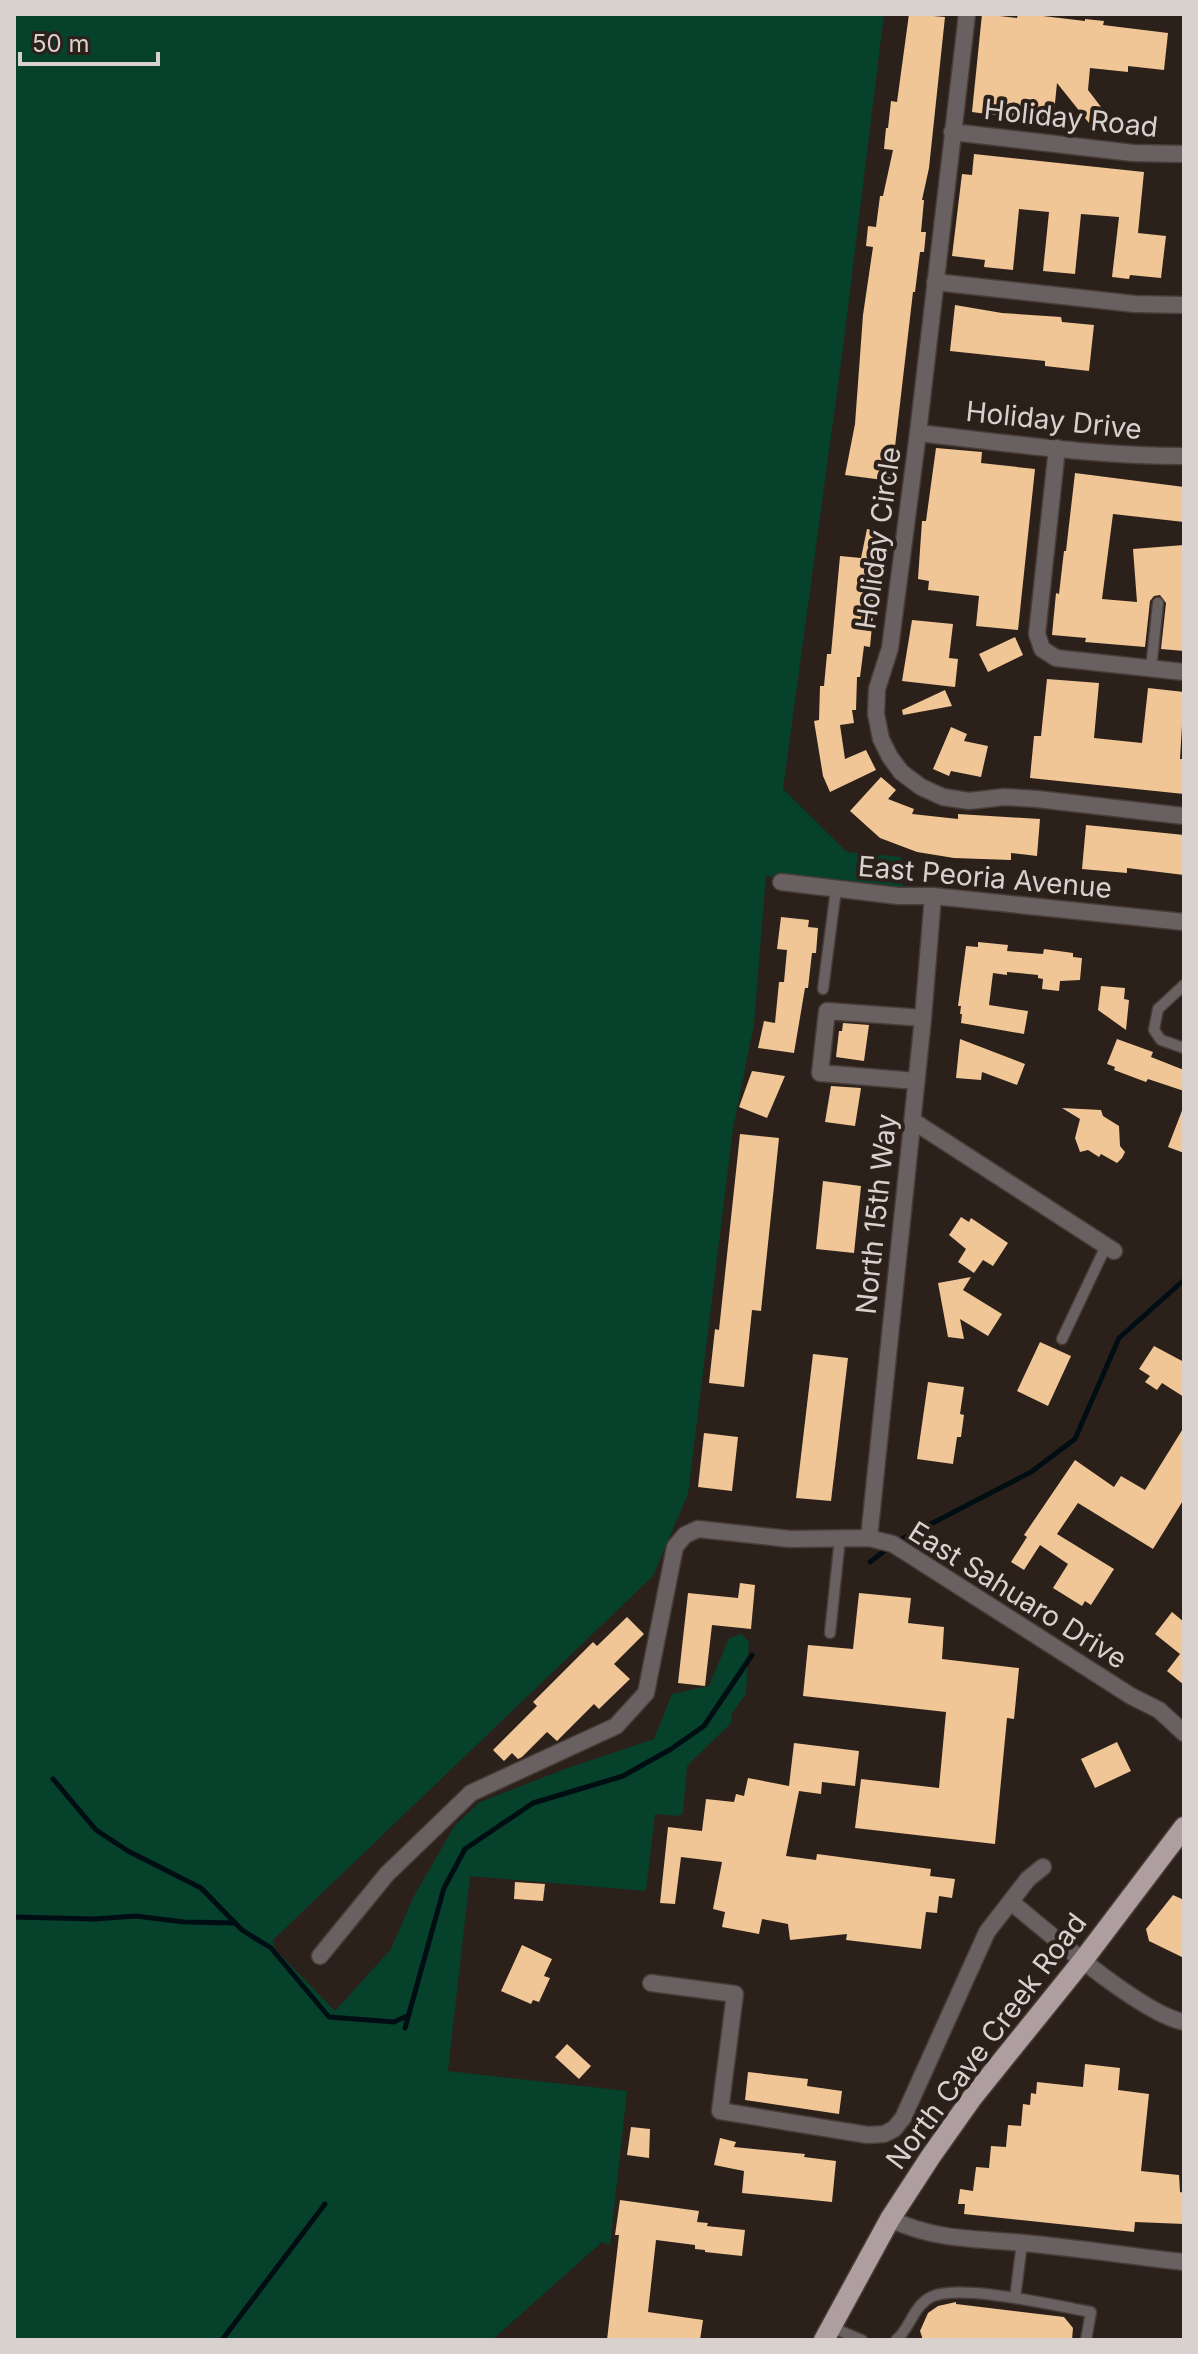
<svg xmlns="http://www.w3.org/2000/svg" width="1198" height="2354" viewBox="0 0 1198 2354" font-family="Inter,sans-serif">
	<rect width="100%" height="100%" fill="#2c201a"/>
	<polygon fill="#06412c" points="14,14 884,14 843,348 783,789 847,852 901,857 903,890 766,876 754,1024 733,1129 688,1494 653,1576 273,1940 275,1949 335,2011 391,1949 414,1896 455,1825 480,1802 565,1769 654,1739 672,1694 709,1686 729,1638 741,1634 749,1642 746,1694 732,1713 731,1723 687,1766 683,1813 678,1816 655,1814 646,1891 470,1876 448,2071 627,2091 610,2246 602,2242 492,2340 14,2340"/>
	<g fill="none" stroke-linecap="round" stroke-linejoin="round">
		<g stroke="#000e13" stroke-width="5">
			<polyline points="896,1542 1031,1472 1075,1439 1119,1338 1184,1280"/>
			<polyline points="870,1562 888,1548"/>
			<polyline points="53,1779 96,1830 128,1851 201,1888 242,1930 271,1948 329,2017 394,2022 409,2015"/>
			<polyline points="14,1917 95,1919 136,1916 184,1922 235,1923"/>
			<polyline points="405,2028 444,1888 465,1849 533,1803 623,1776 671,1749 704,1726 752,1655"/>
			<polyline points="222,2340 325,2204"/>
		</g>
	</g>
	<g fill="#f0c697">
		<polygon points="909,14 945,17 929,168 922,200 924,200 921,232 926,232 924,252 920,252 915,292 913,292 891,481 845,475 855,424 863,315 873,247 866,246 868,226 876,227 880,196 883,196 893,150 884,149 886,128 888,128 891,101 897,102"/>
		<polygon points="982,14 1017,18 1018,14 1026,14 1085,21 1085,19 1104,21 1103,25 1168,33 1164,70 1128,66 1128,72 1090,68 1088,90 1108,116 1093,128 1057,83 1053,123 972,112"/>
		<polygon points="974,154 1144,172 1138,233 1166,236 1161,278 1130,275 1129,279 1112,277 1119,217 1081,214 1075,274 1043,271 1049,212 1019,209 1013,270 984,267 985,260 952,256 962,174 972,175"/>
		<polygon points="955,305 1002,313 1061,317 1062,322 1094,325 1089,371 1045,366 1045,361 950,351"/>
		<polygon points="936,448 982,452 981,463 1035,469 1018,630 976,626 979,596 928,590 929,581 918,579 922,521 926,521"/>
		<polygon points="1075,473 1184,487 1184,522 1113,514 1102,599 1137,602 1133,549 1184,545 1184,651 1161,649 1166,603 1160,595 1154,596 1150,601 1145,647 1085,642 1086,638 1052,635 1056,593 1059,594 1064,551 1066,551"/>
		<polygon points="867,529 885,533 880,560 882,560 877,615 873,615 870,647 864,646 860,677 857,677 856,710 852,710 854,723 840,725 845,759 866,750 876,770 830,792 823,776 814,721 819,720 820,686 824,686 827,654 831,654 840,556 861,558"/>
		<polygon points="912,620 953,624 949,658 958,659 955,687 902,681"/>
		<polygon points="1015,637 1023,655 988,672 979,654"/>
		<polygon points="1047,679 1099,683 1094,738 1142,743 1148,688 1184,692 1180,759 1184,759 1184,794 1030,778 1034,736 1041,736"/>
		<polygon points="945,690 952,706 903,715 902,710"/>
		<polygon points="951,727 967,734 964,741 988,746 981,777 951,771 949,776 933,769"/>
		<polygon points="881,777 896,790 888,799 914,809 912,814 958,819 958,814 1040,819 1037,856 1011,853 1011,860 954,858 917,852 880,838 850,811"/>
		<polygon points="1086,825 1184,835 1184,875 1127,868 1127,873 1082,869"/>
		<polygon points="781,917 809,920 808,927 818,928 816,953 812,953 808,988 805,988 794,1053 758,1048 764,1021 775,1023 779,982 784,982 787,950 777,949"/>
		<polygon points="978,942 1008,945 1007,951 1043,954 1044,949 1073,953 1073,957 1082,958 1080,980 1060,981 1059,991 1042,989 1043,979 1038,978 1038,975 1007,972 1007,975 993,973 989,1005 1028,1011 1024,1034 961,1023 962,1014 960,1014 961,1006 958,1006 966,946 978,947"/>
		<polygon points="1101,986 1125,988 1124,999 1129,1000 1126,1030 1098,1010"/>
		<polygon points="843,1023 869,1025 864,1061 836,1057 839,1031 842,1031"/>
		<polygon points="960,1039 1025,1064 1017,1085 982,1072 981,1080 956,1078"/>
		<polygon points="1117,1039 1153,1052 1151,1057 1184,1070 1184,1091 1148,1079 1146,1082 1114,1070 1115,1067 1107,1064"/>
		<polygon points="752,1071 785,1076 767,1118 739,1107"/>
		<polygon points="831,1086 861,1088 855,1126 825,1122"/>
		<polygon points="1062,1108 1101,1110 1103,1116 1119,1126 1120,1146 1125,1152 1122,1158 1117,1163 1101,1154 1099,1157 1088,1150 1080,1152 1075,1138 1080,1119"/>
		<polygon points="1183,1108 1184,1108 1184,1153 1168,1147"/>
		<polygon points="740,1134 779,1138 761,1311 752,1310 744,1387 709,1383 715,1329 719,1330"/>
		<polygon points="823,1181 861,1186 854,1253 816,1249"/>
		<polygon points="961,1217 969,1222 971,1218 1008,1243 993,1266 983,1260 974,1273 958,1262 966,1249 949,1235"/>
		<polygon points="971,1277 963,1290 1002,1314 988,1336 960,1319 964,1339 948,1337 938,1283"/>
		<polygon points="1040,1342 1071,1356 1048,1406 1017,1391"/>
		<polygon points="1154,1346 1184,1362 1184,1397 1162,1383 1157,1390 1145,1382 1150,1376 1139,1369"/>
		<polygon points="813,1354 848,1358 831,1501 796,1498"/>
		<polygon points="928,1382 964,1387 960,1414 964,1415 961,1437 957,1437 953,1464 917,1459"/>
		<polygon points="1184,1427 1184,1499 1153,1549 1078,1503 1057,1534 1114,1569 1091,1605 1085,1601 1082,1606 1053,1588 1068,1564 1040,1545 1024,1570 1011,1562 1027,1537 1024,1535 1075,1460 1114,1487 1121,1476 1145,1490"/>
		<polygon points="704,1433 738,1437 732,1491 698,1487"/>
		<polygon points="740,1583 755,1585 751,1629 712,1625 705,1686 678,1683 688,1593 738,1598"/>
		<polygon points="859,1593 911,1598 908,1623 944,1627 942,1659 1019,1668 1014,1719 1007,1718 995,1844 855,1828 861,1779 939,1788 946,1712 803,1696 808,1645 853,1649"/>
		<polygon points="1172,1612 1184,1622 1184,1685 1167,1671 1180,1654 1155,1634"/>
		<polygon points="627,1617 644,1634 614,1664 630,1679 599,1709 594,1704 557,1741 547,1732 522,1757 518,1759 512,1753 504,1761 493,1750 537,1706 533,1702 593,1642 597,1646"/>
		<polygon points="1117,1742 1131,1771 1095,1788 1081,1759"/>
		<polygon points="794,1743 859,1751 855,1786 822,1782 821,1794 799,1791 786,1856 816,1860 817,1854 931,1869 930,1876 955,1879 952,1898 939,1896 937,1913 926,1912 921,1949 846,1940 847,1934 790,1940 788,1924 762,1919 759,1934 722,1927 725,1912 713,1909 722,1862 681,1857 675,1904 660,1903 668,1827 702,1831 706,1799 734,1802 736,1794 744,1796 748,1778 789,1786"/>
		<polygon points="515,1882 545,1884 543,1901 514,1899"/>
		<polygon points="1173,1895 1184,1900 1184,1958 1149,1941 1146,1929"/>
		<polygon points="522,1945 552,1959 544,1976 550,1978 539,2002 533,2000 531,2004 501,1991"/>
		<polygon points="567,2044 591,2066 579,2079 555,2057"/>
		<polygon points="1085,2064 1120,2068 1118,2090 1149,2094 1141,2171 1179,2175 1180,2192 1184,2193 1184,2224 1135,2222 1134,2232 964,2214 965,2204 958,2204 960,2189 973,2191 976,2167 989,2168 991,2146 1006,2147 1008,2125 1021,2126 1023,2104 1030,2105 1031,2093 1036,2094 1037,2082 1083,2087"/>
		<polygon points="748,2072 808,2079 807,2086 842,2091 839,2114 745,2100"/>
		<polygon points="631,2127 650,2129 649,2158 627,2155"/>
		<polygon points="720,2138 736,2142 734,2147 805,2154 804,2157 836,2161 832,2202 742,2193 744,2171 714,2165"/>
		<polygon points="620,2200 699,2211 697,2222 708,2223 707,2226 745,2230 742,2256 705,2252 705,2250 695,2249 695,2245 656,2240 648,2312 703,2320 700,2340 607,2340 619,2235 615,2235"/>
		<polygon points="956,2302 956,2304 1064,2317 1073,2328 1072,2340 923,2340 920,2331 928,2313 938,2306"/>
	</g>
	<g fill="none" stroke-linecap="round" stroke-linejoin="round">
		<defs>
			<g id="service">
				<polyline points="1151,669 1158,603"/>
				<polyline points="1184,985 1158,1009 1154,1030 1161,1040 1184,1048"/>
				<polyline points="823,989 836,889"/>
				<polyline points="1062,1339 1106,1246"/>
				<polyline points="830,1633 840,1538"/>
				<polyline points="1015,2298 1022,2243"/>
				<polyline points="831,2327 862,2340"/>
				<path d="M896,2340C910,2329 913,2306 931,2297C960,2283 1057,2306 1091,2312L1086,2340"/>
			</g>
			<g id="minor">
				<polyline points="967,14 918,433 890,648 877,689 876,714 881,739 890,757 901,772 921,787 943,797 969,801 1004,797 1037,799 1184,816"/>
				<polyline points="952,132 1133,153 1184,154"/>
				<polyline points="935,282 1135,304 1184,305"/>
				<path d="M918,433C1007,443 1095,456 1184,456"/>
				<polyline points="1057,448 1037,634 1042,649 1056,658 1184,672"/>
				<polyline points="781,882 898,896 933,896 1184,922"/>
				<polyline points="916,1081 820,1073 827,1011 923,1018"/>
				<polyline points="913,1121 1114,1251"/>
				<polyline points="869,1538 923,1018 933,896"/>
				<path d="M1011,1902C1048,1932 1141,2014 1184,2022"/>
				<polyline points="320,1956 387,1874 471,1793 616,1726 646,1693 675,1547 685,1535 698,1529 790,1539 869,1538 893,1544 1131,1696 1159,1710 1184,1733"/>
				<polyline points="651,1983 735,1994 720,2111 868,2135 884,2134 894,2129 903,2118 987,1932 1028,1879 1043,1867"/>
				<path d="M890,2219C938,2241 973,2238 1023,2243C1077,2248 1130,2256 1184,2262"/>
			</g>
			<polyline id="primary" points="824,2340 890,2219 931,2156 972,2098 1084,1959 1184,1827"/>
		</defs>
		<use href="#service" stroke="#483c37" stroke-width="13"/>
		<use href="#minor" stroke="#483c37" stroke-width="19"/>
		<use href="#primary" stroke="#483c37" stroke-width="23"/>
		<use href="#service" stroke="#686061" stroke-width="10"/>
		<use href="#minor" stroke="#686061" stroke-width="16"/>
		<use href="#primary" stroke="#ae9e9f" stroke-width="20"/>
	</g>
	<g text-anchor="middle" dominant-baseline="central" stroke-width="8" stroke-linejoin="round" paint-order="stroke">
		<g font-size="28" fill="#d9d1cd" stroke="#2c201a">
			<text transform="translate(1071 118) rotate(6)">Holiday Road</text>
			<text transform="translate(1054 420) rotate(6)">Holiday Drive</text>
			<text transform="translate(878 538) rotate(-82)">Holiday Circle</text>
			<text transform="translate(985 877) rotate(5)">East Peoria Avenue</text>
			<text transform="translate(876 1214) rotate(-84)">North 15th Way</text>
			<text transform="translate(1018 1595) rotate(32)">East Sahuaro Drive</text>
			<text transform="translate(986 2041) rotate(-53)">North Cave Creek Road</text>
		</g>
	</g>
	<rect width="1198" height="2354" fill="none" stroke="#d9d1cd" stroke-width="32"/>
	<path d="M20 52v12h138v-12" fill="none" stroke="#d9d1cd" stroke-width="4"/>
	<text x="32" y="52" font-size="24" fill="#d9d1cd" stroke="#2c201a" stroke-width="6" paint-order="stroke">50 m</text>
</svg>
